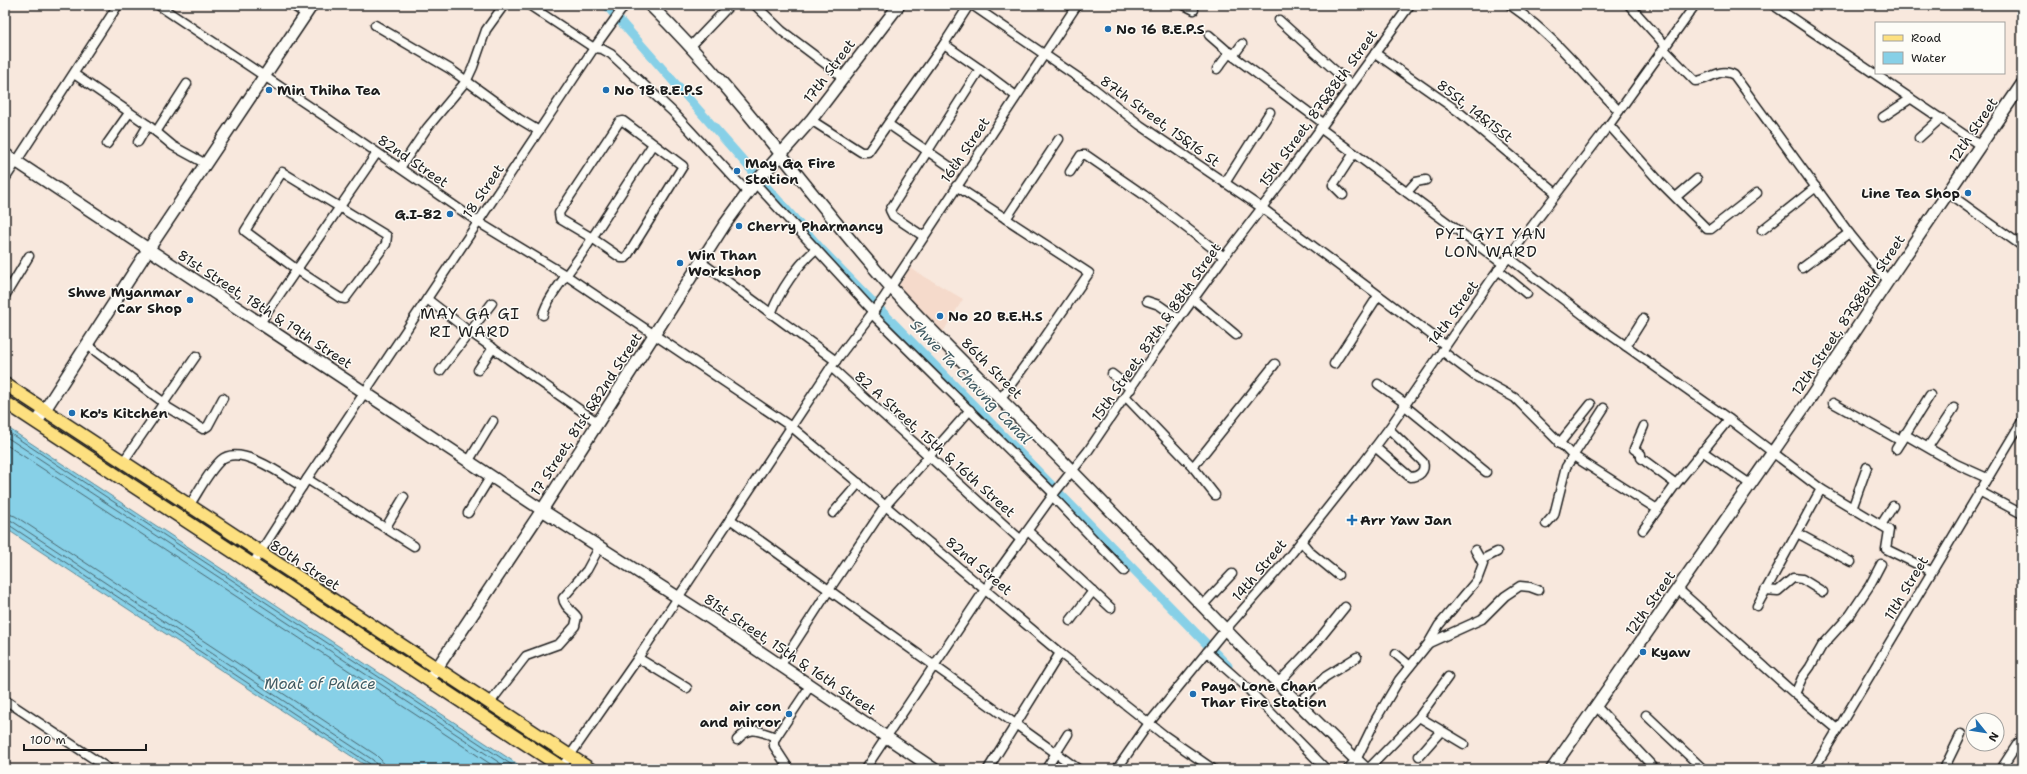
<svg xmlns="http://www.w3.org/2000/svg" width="2027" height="774" viewBox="0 0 2027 774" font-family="'Shantell Sans',sans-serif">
	<rect width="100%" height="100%" fill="#f8e8dd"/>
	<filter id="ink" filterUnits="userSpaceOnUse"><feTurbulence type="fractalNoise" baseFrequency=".025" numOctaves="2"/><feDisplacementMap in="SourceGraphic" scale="8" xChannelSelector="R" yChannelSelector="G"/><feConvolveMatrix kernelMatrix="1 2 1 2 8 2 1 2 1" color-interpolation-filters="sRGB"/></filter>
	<g filter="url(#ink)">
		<polygon fill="#f5dacb" points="910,268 963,299 943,332 899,286"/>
		<polygon fill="#87d0e7" stroke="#5c8896" points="5,426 525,769 371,769 5,528"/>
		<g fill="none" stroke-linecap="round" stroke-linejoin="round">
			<g stroke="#47646d" stroke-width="1">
				<polyline points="5,430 518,769"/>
				<polyline points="5,436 509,769"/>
				<polyline points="5,444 498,769"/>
				<polyline points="5,513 15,516 376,755 382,761 383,769"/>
				<polyline points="5,519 12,521 373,760 376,764 377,769"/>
				<polyline points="5,525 9,525 370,764 372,769"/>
			</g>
			<polyline stroke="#87d0e7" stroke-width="9" points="606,5 823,251 1228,666"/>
			<defs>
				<g id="street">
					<polyline points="158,5 324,116 478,222 567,276 793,428 1060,653 1164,735 1213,769"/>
					<polyline points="292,5 306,14"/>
					<polyline points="529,5 594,48 602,49 611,54 673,112 748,193"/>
					<polyline points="755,5 782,31 843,77"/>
					<polyline points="972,5 1092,87 1140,125 1262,208 1445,345"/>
					<polyline points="1184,5 1194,10"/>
					<path d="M1510,5C1555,36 1582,73 1619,111"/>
					<polyline points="1629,5 1666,46"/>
					<polyline points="1773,5 1981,146"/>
					<polyline points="1279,20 1351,85"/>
					<polyline points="375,25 450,69 519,119 539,131"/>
					<polyline points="1209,35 1233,56 1323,123"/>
					<polyline points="691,46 730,5"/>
					<path d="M1664,49L1695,81C1709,81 1720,66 1734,75L1849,233L1888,281"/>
					<polyline points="1375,53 1459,112 1556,193"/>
					<polyline points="1233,56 1242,44"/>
					<polyline points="980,69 1016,96"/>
					<polyline points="1217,69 1230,52"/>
					<polyline points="74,74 148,125 173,146 206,164"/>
					<polyline points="1883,117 1910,99"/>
					<polyline points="811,120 861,152 868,152 944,44 969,5"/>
					<polyline points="888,124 952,168"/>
					<polyline points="1609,125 1659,181 1707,229 1711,229 1757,193"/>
					<polyline points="1320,128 1503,264"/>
					<polyline points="156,132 187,84"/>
					<polyline points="1919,138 1941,118"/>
					<polyline points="138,142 148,125"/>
					<polyline points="107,144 129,113"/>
					<polyline points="400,168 427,128 467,80 473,67 486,30 504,5"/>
					<polygon points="282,172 387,236 386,244 345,299 340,298 296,269 245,231"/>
					<polyline points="1070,172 1081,155 1086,155 1144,195 1224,257"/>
					<polyline points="5,179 118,5"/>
					<polyline points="755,183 874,312"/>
					<polyline points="1225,183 1270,112"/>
					<polyline points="956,186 1089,273 1034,353 1001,398"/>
					<polyline points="1407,192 1416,182 1426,180"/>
					<polyline points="1948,193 2022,246"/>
					<polyline points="1343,195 1333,185 1354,153"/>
					<polyline points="1676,197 1697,179"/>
					<polyline points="1006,219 1059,139"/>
					<polyline points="1762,230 1816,187"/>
					<polyline points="923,236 893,216 890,210 980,69 944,44"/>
					<polyline points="1508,257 1599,327 1729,419 1821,489 1889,530 1886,549 1931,571"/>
					<polyline points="701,262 836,361"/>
					<polyline points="1802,268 1849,233"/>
					<polyline points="1498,270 1527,294"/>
					<polyline points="5,296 29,256"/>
					<polyline points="427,299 470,332 597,422"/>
					<polyline points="1193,299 1236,335"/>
					<polyline points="1147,301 1159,305 1179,319"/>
					<path d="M771,314C780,290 797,266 816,249"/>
					<polyline points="872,314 1054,494"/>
					<path d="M543,315C547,295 581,259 592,238L560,219L559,213L619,122L623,121L683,166L626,258H621L592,238L653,144"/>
					<polyline points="260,323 377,153"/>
					<polyline points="86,344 163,402"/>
					<polyline points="1626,346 1643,319"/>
					<polyline points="1442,351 1475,376 1515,398 1572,455 1657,509"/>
					<polyline points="1334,364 1378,296"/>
					<polyline points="831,367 1021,540"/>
					<polyline points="478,370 493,348"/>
					<polyline points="440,371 492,303"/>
					<polyline points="1112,374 1131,389"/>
					<polyline points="1378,384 1406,404"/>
					<polyline points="1126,397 1193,467 1215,495"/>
					<polyline points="1833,403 1901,441"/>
					<polyline points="162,404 203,429 208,426 223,398"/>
					<polyline points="1405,406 1486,472"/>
					<polyline points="1644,426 1634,449 1641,454 1641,458 1676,484"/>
					<polyline points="1904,434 1956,464 1987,478"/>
					<polyline points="1559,444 1591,404"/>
					<path d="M1375,447L1410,477C1419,477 1426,471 1423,462L1389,429"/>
					<polyline points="1928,447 1954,408"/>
					<polyline points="1896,449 1930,395"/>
					<polyline points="1702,451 1750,484"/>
					<polyline points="123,462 196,356"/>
					<polyline points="468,462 493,421"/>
					<polyline points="1193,467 1275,364"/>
					<polyline points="307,479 414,546"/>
					<polyline points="1979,491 2022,514"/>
					<polyline points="1052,496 1124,571"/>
					<path d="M189,506C199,491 208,472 221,460C240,443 286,477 302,487"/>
					<polyline points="1852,509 1867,467"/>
					<polyline points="468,513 491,476"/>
					<polyline points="833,513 859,483"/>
					<polyline points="730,519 1078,769"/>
					<polyline points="1546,524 1554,515 1566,467 1604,408"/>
					<polyline points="1881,525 1893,506"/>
					<polyline points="386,527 404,497"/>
					<polyline points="1643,530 1676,484 1729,419"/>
					<polyline points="1028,531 1111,608"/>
					<polyline points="1797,533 1851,562"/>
					<polyline points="1301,541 1310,552 1338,575"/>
					<polyline points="1481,560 1497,552"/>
					<polyline points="252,565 307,479 594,48 625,5"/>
					<polyline points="1678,589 1795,694 1837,729"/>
					<polyline points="1765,590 1778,591 1793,578 1802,579 1823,592"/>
					<polyline points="1202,606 1232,574"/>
					<polyline points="1757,606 1821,489"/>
					<polyline points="1070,621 1093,591"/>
					<polyline points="1429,643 1482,619 1505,596 1520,586 1530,587 1538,590"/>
					<polyline points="1207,652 1243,684 1326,769"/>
					<polyline points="1396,654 1410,666"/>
					<polyline points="638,658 687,688"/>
					<polyline points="780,666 829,590 886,505 970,410"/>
					<polyline points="1278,683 1316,643 1345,607"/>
					<polyline points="1795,694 1802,678 1810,667 1822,646 1850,615 1870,585 1881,564"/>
					<polyline points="5,700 109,769"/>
					<polyline points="1299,703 1325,677 1357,657"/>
					<path d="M489,704L526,656L559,644L575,626L577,617C573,611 564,607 563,598L587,570L600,546"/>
					<polyline points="1596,706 1655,769"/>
					<polyline points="1646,715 1703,769"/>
					<polyline points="1419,717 1464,744"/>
					<path d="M737,740C751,725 758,731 776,737"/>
					<polyline points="1419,756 1441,731"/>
					<polyline points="562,767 638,658 831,367 883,299 1077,5"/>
					<polyline points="789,769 774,746 774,740 810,686"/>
					<polyline points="865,769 986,588 1056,491 1088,451 1155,352 1224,257 1283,180 1410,5"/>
					<polyline points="988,769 1060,653"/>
					<polyline points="1046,769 1068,734"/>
					<polyline points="1117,769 1149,723 1225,630 1284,563 1364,462 1390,427 1491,280 1609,125 1695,5"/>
					<polyline points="1348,769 1356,760 1376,719 1399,680 1428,644 1439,625 1477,580 1483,564 1475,550"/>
					<polyline points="1368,769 1419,717 1448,677"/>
					<polyline points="1814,769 2022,421"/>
					<polyline points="1944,769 1961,734"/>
					<polyline points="2001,769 2018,743"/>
				</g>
				<g id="secondary">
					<path d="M650,5C738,91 807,193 889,285C948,350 1013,410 1074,473C1171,572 1265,674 1366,769"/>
					<polyline points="5,154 542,510 710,618 934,769"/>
					<polyline points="37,422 148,250 312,5"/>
					<polyline points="429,680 542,510 725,224 755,183 811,120 899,5"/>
					<polyline points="1552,769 1807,403 1888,281 2022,84"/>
				</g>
				<g id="primary">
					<polyline points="5,384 590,769"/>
					<polyline points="5,402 564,769"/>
				</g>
			</defs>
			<use href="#street" stroke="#1c1c1c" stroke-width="11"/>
			<use href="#secondary" stroke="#1c1c1c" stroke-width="14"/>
			<use href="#primary" stroke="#1c1c1c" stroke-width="15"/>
			<use href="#street" stroke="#fdfcf7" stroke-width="8"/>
			<use href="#secondary" stroke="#fdfcf7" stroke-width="11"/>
			<use href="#primary" stroke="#fde080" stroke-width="12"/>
		</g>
	</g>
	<g fill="#1f6fb2" stroke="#fdfcf7" stroke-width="1.5">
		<circle cx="1108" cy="29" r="4"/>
		<circle cx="269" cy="90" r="4"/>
		<circle cx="606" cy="90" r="4"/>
		<circle cx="737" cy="171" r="4"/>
		<circle cx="1968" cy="193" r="4"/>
		<circle cx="450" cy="214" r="4"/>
		<circle cx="739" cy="226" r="4"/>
		<circle cx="680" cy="263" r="4"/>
		<circle cx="190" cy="300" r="4"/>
		<circle cx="940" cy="316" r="4"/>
		<circle cx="72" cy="413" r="4"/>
		<path d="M1350 514h4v4h4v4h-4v4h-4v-4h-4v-4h4z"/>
		<circle cx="1643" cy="652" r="4"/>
		<circle cx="1193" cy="694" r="4"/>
		<circle cx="789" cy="714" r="4"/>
	</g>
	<g text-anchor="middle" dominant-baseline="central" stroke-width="3" stroke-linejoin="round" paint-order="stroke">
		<g font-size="14" font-weight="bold" fill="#1c1c1c" stroke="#fdfcf7" text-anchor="start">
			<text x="1116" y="29">No 16 B.E.P.S</text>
			<text x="277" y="90">Min Thiha Tea</text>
			<text x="614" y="90">No 18 B.E.P.S</text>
			<text x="745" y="163">May Ga Fire<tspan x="745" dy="16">Station</tspan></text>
			<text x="1960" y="193" text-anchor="end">Line Tea Shop</text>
			<text x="442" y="214" text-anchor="end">G.I-82</text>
			<text x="747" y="226">Cherry Pharmancy</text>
			<text x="688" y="255">Win Than<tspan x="688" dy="16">Workshop</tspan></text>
			<text x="182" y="292" text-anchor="end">Shwe Myanmar<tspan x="182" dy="16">Car Shop</tspan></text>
			<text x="948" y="316">No 20 B.E.H.S</text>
			<text x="80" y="413">Ko's Kitchen</text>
			<text x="1360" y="520">Arr Yaw Jan</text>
			<text x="1651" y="652">Kyaw</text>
			<text x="1201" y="686">Paya Lone Chan<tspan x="1201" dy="16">Thar Fire Station</tspan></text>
			<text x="781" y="706" text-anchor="end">air con<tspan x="781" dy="16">and mirror</tspan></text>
		</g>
		<g font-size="14" fill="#1c1c1c" stroke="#fdfcf7">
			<text transform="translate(829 71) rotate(-53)">17th Street</text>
			<text transform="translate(1318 108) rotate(-54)">15th Street, 87&amp;88th Street</text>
			<text transform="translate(1475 111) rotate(38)">85St, 14&amp;15St</text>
			<text transform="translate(1160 121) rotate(36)">87th Street, 15&amp;16 St</text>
			<text transform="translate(1973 130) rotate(-56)">12th Street</text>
			<text transform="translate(965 150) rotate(-56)">16th Street</text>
			<text transform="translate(413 161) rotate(34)">82nd Street</text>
			<text transform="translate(483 191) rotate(-56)">18 Street</text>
			<text transform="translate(265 309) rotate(33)">81st Street, 18th &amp; 19th Street</text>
			<text transform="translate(1453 313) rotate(-55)">14th Street</text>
			<text transform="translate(1848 315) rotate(-56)">12th Street, 87&amp;88th Street</text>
			<text transform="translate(1156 332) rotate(-55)">15th Street, 87th &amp; 88th Street</text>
			<text transform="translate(992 368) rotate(45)">86th Street</text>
			<text transform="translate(586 414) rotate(-57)">17 Street, 81st &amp;82nd Street</text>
			<text transform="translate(935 444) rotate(42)">82 A Street, 15th &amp; 16th Street</text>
			<text transform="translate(305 565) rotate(33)">80th Street</text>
			<text transform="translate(979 566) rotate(40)">82nd Street</text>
			<text transform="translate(1259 570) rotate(-50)">14th Street</text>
			<text transform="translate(1906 588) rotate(-59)">11th Street</text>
			<text transform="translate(1650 603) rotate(-55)">12th Street</text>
			<text transform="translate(790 654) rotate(34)">81st Street, 15th &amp; 16th Street</text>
		</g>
		<g font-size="15" font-style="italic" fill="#415b63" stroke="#fdfcf7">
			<text transform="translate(971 382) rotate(46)">Shwe Ta Chaung Canal</text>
			<text x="320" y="684">Moat of Palace</text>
		</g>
		<g font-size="16" letter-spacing="1" fill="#1c1c1c" stroke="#fdfcf7">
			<text x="1491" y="233">PYI GYI YAN<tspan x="1491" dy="18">LON WARD</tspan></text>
			<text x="470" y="313">MAY GA GI<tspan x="470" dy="18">RI WARD</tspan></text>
		</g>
	</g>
	<rect width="2027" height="774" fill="none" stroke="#fdfcf7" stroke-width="20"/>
	<rect x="10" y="10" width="2007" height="754" fill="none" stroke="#1c1c1c" stroke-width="1.5" filter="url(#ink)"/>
	<rect x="1875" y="22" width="130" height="52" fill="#fdfcf7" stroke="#a3a29f"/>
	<rect x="1883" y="35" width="20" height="6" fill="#fde080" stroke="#a3a29f"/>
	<text x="1911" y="42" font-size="12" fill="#1c1c1c">Road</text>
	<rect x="1883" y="52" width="20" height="12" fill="#87d0e7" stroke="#a3a29f"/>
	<text x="1911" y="62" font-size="12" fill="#1c1c1c">Water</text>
	<g transform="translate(1985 732) rotate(120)"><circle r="19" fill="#fdfcf7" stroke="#a3a29f"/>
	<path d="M0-3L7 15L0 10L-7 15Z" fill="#1f6fb2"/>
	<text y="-6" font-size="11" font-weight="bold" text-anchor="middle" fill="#1c1c1c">N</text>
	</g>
	<path d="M24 744v6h122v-6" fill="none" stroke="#1c1c1c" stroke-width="2"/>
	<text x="30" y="744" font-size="12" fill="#1c1c1c" stroke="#fdfcf7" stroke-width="3" paint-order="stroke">100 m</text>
</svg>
